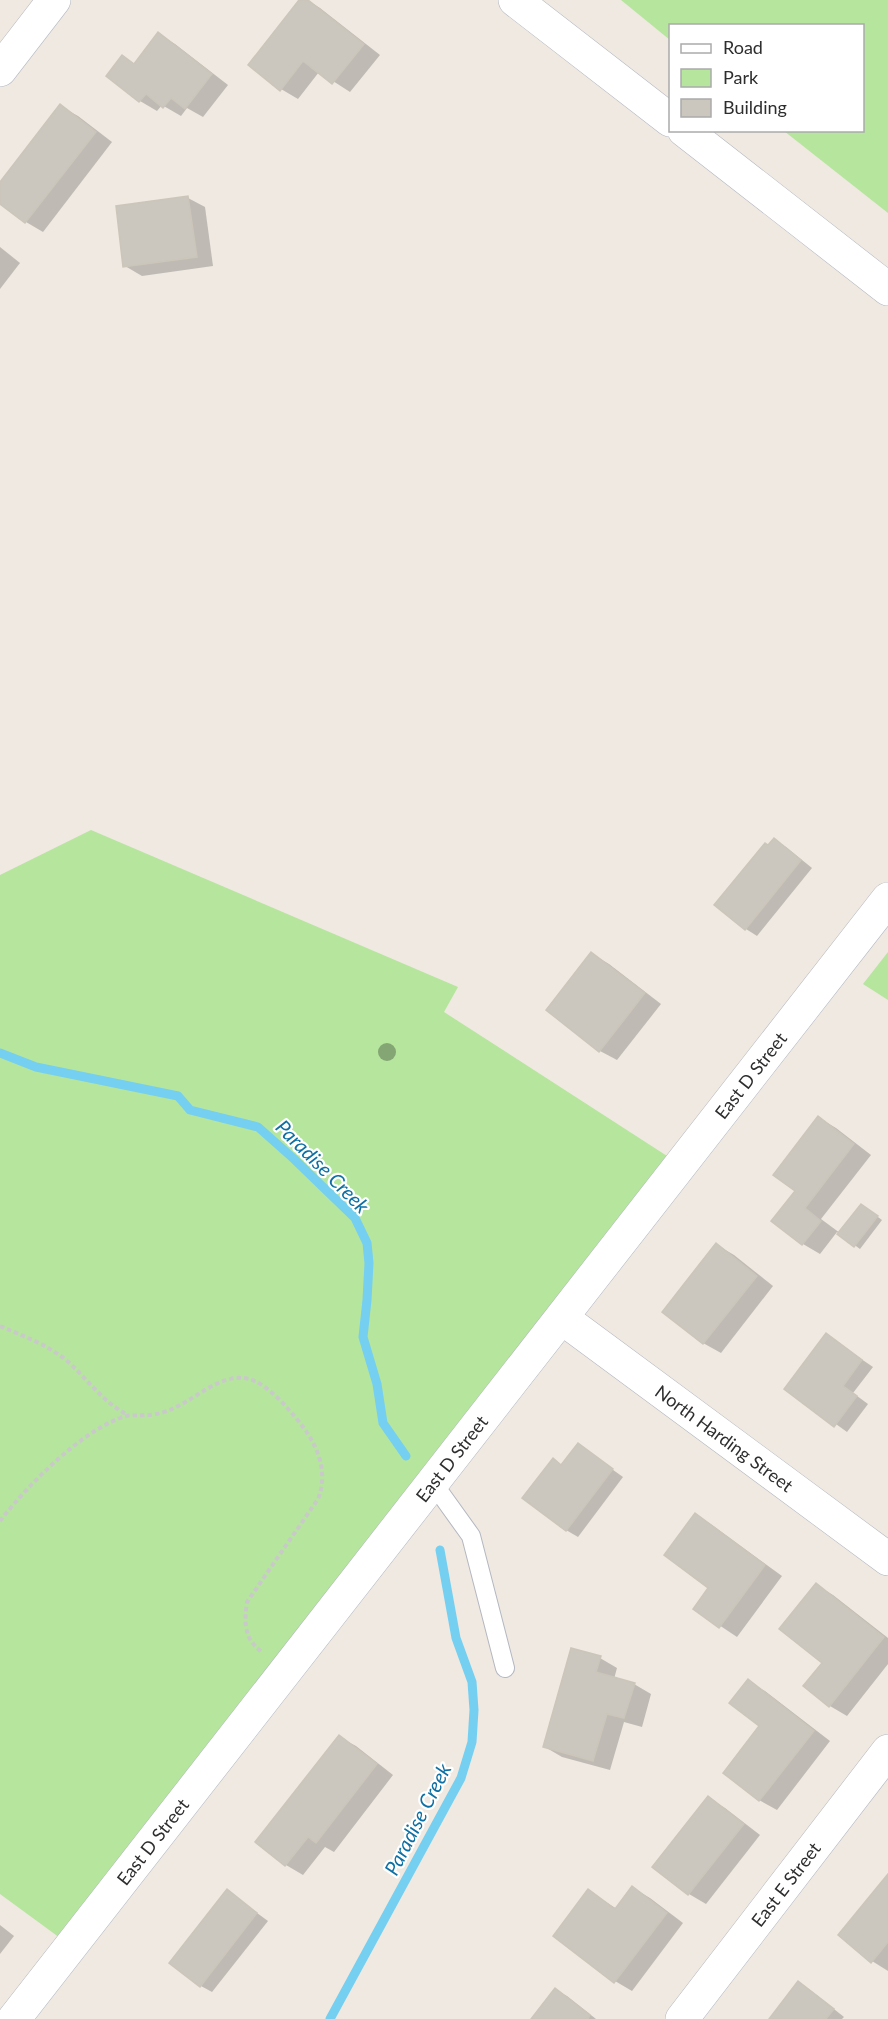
<svg xmlns="http://www.w3.org/2000/svg" width="888" height="2019" viewBox="0 0 888 2019" font-family="Lato,sans-serif">
	<rect width="100%" height="100%" fill="#efe9e1"/>
	<g fill="#b6e59e">
		<polygon points="621,0 888,0 888,213 784,131 862,130 862,26 670,26 670,40"/>
		<polygon points="91,830 458,987 444,1012 681,1165 71,1946 0,1894 0,875"/>
		<polygon points="888,952 888,1000 863,984"/>
	</g>
	<g fill="#0003">
		<polygon points="301,0 307,0 320,8 380,55 350,92 319,72 298,99 281,89"/>
		<polygon points="158,34 175,44 228,85 203,117 187,108 181,116 162,105 157,111 140,101 108,76 123,57 135,64"/>
		<polygon points="60,106 78,116 112,142 43,232 26,222 0,202 0,185"/>
		<polygon points="188,198 205,207 213,266 142,276 125,266"/>
		<polygon points="0,247 20,263 0,289"/>
		<polygon points="774,840 786,847 812,868 757,936 746,929"/>
		<polygon points="592,954 609,964 661,1004 617,1060 600,1051"/>
		<polygon points="819,1118 836,1128 871,1155 821,1219 840,1233 867,1209 882,1220 860,1249 837,1232 820,1254 803,1244 773,1221 797,1191"/>
		<polygon points="717,1245 734,1255 773,1286 721,1353 703,1343"/>
		<polygon points="826,1335 873,1367 853,1393 868,1404 847,1432 786,1388"/>
		<polygon points="578,1445 623,1477 578,1537 566,1530 562,1466"/>
		<polygon points="695,1515 712,1525 782,1576 737,1637 695,1609 710,1587"/>
		<polygon points="816,1585 833,1595 888,1638 888,1664 847,1716 830,1706 805,1686 824,1662"/>
		<polygon points="600,1658 617,1668 614,1679 634,1684 651,1694 642,1727 624,1722 610,1770 562,1757 545,1747"/>
		<polygon points="748,1681 765,1691 830,1741 777,1810 759,1800 761,1726"/>
		<polygon points="339,1737 356,1746 393,1775 334,1852 325,1847 303,1875 286,1865"/>
		<polygon points="708,1798 725,1808 760,1835 706,1904 689,1894 654,1867"/>
		<polygon points="888,1876 888,1971 872,1961"/>
		<polygon points="633,1888 650,1898 683,1923 632,1991 615,1981 588,1891 617,1909"/>
		<polygon points="227,1891 268,1921 212,1992 201,1986"/>
		<polygon points="0,1925 14,1936 0,1954"/>
		<polygon points="799,1983 810,1990 844,2017 842,2019 771,2019"/>
		<polygon points="555,1990 567,1996 596,2019 532,2019"/>
	</g>
	<g fill="none" stroke-linecap="round" stroke-linejoin="round">
		<g stroke="#75cff0" stroke-width="9">
			<polyline points="0,1053 36,1067 178,1096 190,1110 258,1127 294,1159 355,1218 367,1243 369,1263 367,1300 363,1337 377,1384 383,1423 406,1456"/>
			<polyline points="330,2019 461,1778 472,1742 474,1710 472,1682 456,1638 440,1550"/>
		</g>
	</g>
	<g fill="#cbc7bf" stroke="#cbc5ba" stroke-width="1.5">
		<polygon points="299,0 308,0 364,44 332,84 303,61 280,91 248,65"/>
		<polygon points="158,32 212,74 185,109 171,98 163,108 146,94 139,102 106,76 122,55 134,64"/>
		<polygon points="60,104 96,132 25,223 0,204 0,182"/>
		<polygon points="188,196 197,257 123,267 116,206"/>
		<polygon points="774,838 801,860 745,930 714,905 765,843 768,845"/>
		<polygon points="591,952 645,993 599,1052 546,1010"/>
		<polygon points="818,1116 854,1144 805,1208 821,1221 802,1245 771,1221 795,1191 773,1175"/>
		<polygon points="861,1204 878,1216 854,1247 837,1234"/>
		<polygon points="716,1243 757,1276 703,1344 662,1312"/>
		<polygon points="826,1333 862,1360 843,1386 857,1396 834,1427 784,1389"/>
		<polygon points="578,1443 613,1469 566,1531 522,1498 553,1458 561,1465"/>
		<polygon points="695,1513 765,1565 719,1628 693,1609 708,1588 664,1555"/>
		<polygon points="816,1583 884,1637 829,1707 803,1686 822,1663 779,1629"/>
		<polygon points="571,1648 601,1656 596,1672 635,1683 624,1718 607,1714 593,1761 543,1747"/>
		<polygon points="748,1679 814,1731 759,1801 723,1773 759,1726 729,1703"/>
		<polygon points="339,1735 377,1764 316,1843 308,1837 285,1866 255,1842"/>
		<polygon points="708,1796 744,1824 688,1895 652,1867"/>
		<polygon points="888,1874 888,1942 871,1963 838,1935"/>
		<polygon points="632,1886 667,1913 614,1983 553,1936 588,1889 615,1909"/>
		<polygon points="227,1889 257,1913 200,1987 169,1963"/>
		<polygon points="798,1981 834,2009 826,2019 769,2019"/>
		<polygon points="555,1988 590,2015 588,2019 531,2019"/>
	</g>
	<g fill="none" stroke-linecap="round" stroke-linejoin="round">
		<defs>
			<polyline id="lane" points="433,1483 471,1536 505,1668"/>
			<g id="street">
				<polyline points="0,70 54,0"/>
				<path id="s1" d="M562,1318L888,1559"/>
				<path id="s2" d="M14,2019L888,899"/>
				<path id="s3" d="M682,2019L888,1751"/>
			</g>
			<g id="secondary">
				<polyline points="515,0 670,120"/>
				<polyline points="684,130 888,289"/>
			</g>
		</defs>
		<use href="#lane" stroke="#b4b7c1" stroke-width="20"/>
		<use href="#street" stroke="#b4b7c1" stroke-width="34"/>
		<use href="#secondary" stroke="#b4b7c1" stroke-width="34"/>
		<g stroke="#c9c9c9" stroke-width="4" stroke-dasharray="4.5 3" stroke-linecap="butt">
			<path d="M0,1326C23,1336 46,1344 66,1360C87,1378 102,1402 128,1415"/>
			<path d="M0,1521C27,1486 78,1434 120,1418C129,1414 138,1416 147,1415C156,1415 166,1412 174,1408C197,1398 222,1372 249,1379C268,1384 291,1411 303,1427C319,1448 328,1474 318,1499L247,1602C244,1623 244,1639 262,1652"/>
		</g>
		<use href="#lane" stroke="#fff" stroke-width="18"/>
		<use href="#street" stroke="#fff" stroke-width="33"/>
		<use href="#secondary" stroke="#fff" stroke-width="33"/>
	</g>
	<circle fill="#84a574" cx="387" cy="1052" r="9"/>
	<g text-anchor="middle" dominant-baseline="central" stroke-width="4.5" stroke-linejoin="round" paint-order="stroke">
		<g font-size="18" fill="#2e2e2e" stroke="#fff">
			<text stroke="none"><textPath href="#s2" startOffset="1197">East D Street</textPath></text>
			<text stroke="none"><textPath href="#s1" startOffset="202">North Harding Street</textPath></text>
			<text stroke="none"><textPath href="#s2" startOffset="711">East D Street</textPath></text>
			<text stroke="none"><textPath href="#s2" startOffset="225">East D Street</textPath></text>
			<text stroke="none"><textPath href="#s3" startOffset="170">East E Street</textPath></text>
		</g>
		<g font-size="20" font-style="italic" fill="#0d6fa3" stroke="#fff">
			<text transform="translate(323 1166) rotate(45)">Paradise Creek</text>
			<text transform="translate(417 1819) rotate(-63)">Paradise Creek</text>
		</g>
	</g>
	<rect x="669" y="24" width="195" height="108" fill="#ffffff" stroke="#ababab" stroke-width="1.5"/>
	<rect x="681" y="44" width="30" height="9" fill="#ffffff" stroke="#ababab" stroke-width="1.5"/>
	<text x="723" y="54" font-size="18" fill="#2e2e2e">Road</text>
	<rect x="681" y="69" width="30" height="18" fill="#b6e59e" stroke="#ababab" stroke-width="1.5"/>
	<text x="723" y="84" font-size="18" fill="#2e2e2e">Park</text>
	<rect x="681" y="99" width="30" height="18" fill="#cbc7bf" stroke="#ababab" stroke-width="1.5"/>
	<text x="723" y="114" font-size="18" fill="#2e2e2e">Building</text>
</svg>
